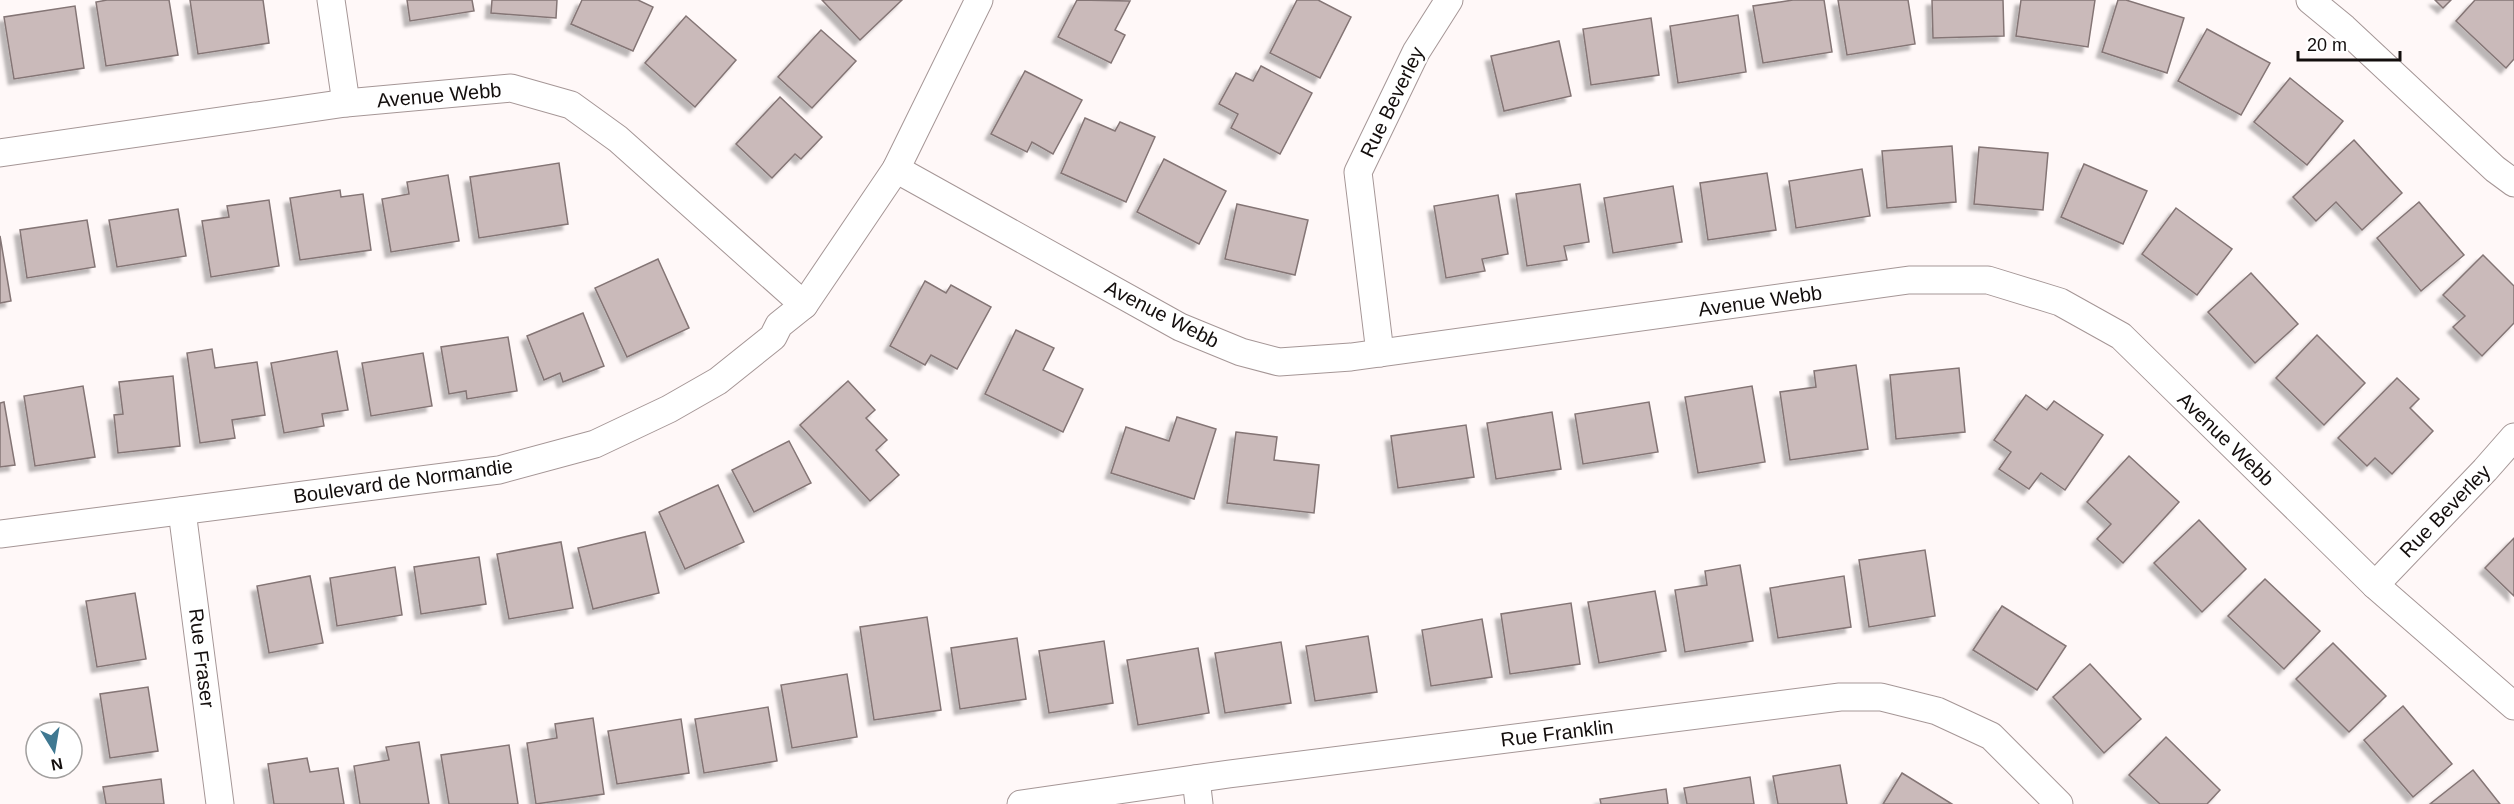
<svg xmlns="http://www.w3.org/2000/svg" width="2514" height="804" viewBox="0 0 2514 804" font-family="Arial,sans-serif">
	<defs>
		<filter id="shadow"><feDropShadow dx="-5.5" dy="5.5" stdDeviation="1.5" flood-color="#0004"/></filter>
	</defs>
	<rect width="100%" height="100%" fill="#fff8f8"/>
	<g fill="#cababa" stroke="#847575" stroke-width="1.5" filter="url(#shadow)">
		<polygon points="107,0 169,0 178,55 106,66 96,2"/>
		<polygon points="190,0 263,0 269,43 198,54"/>
		<polygon points="407,0 472,0 474,11 410,21"/>
		<polygon points="492,0 557,0 556,18 491,13"/>
		<polygon points="582,0 638,0 653,7 633,51 571,24"/>
		<polygon points="822,0 902,0 860,40"/>
		<polygon points="1077,0 1130,1 1115,30 1125,35 1111,63 1058,37"/>
		<polygon points="1297,0 1318,0 1351,17 1320,78 1270,53"/>
		<polygon points="1793,0 1824,0 1832,52 1763,63 1753,6"/>
		<polygon points="1838,0 1908,0 1915,44 1847,55"/>
		<polygon points="1932,0 2003,0 2004,36 1933,38"/>
		<polygon points="2021,0 2095,0 2088,47 2016,36"/>
		<polygon points="2118,0 2126,0 2184,18 2167,73 2102,52"/>
		<polygon points="2435,0 2451,0 2443,8"/>
		<polygon points="2475,0 2514,0 2514,59 2506,68 2456,21"/>
		<polygon points="75,6 84,68 14,79 4,17"/>
		<polygon points="1738,15 1746,72 1678,83 1670,26"/>
		<polygon points="686,16 736,60 695,107 645,63"/>
		<polygon points="1651,18 1659,75 1591,85 1583,29"/>
		<polygon points="2207,29 2270,63 2241,115 2178,81"/>
		<polygon points="821,30 856,61 812,108 778,77"/>
		<polygon points="1559,41 1571,96 1504,111 1491,56"/>
		<polygon points="1261,66 1312,93 1280,154 1231,128 1238,114 1219,104 1236,73 1253,81"/>
		<polygon points="1025,71 1082,100 1053,154 1032,142 1027,152 991,134"/>
		<polygon points="2290,78 2343,121 2307,165 2254,122"/>
		<polygon points="780,97 822,137 801,159 795,154 772,178 736,144"/>
		<polygon points="1085,118 1115,131 1120,122 1155,137 1126,202 1061,173"/>
		<polygon points="2354,140 2402,193 2362,230 2336,202 2316,221 2293,197"/>
		<polygon points="1952,146 1956,202 1887,208 1882,151"/>
		<polygon points="1979,147 2048,153 2043,210 1974,204"/>
		<polygon points="1164,159 1226,191 1199,244 1137,212"/>
		<polygon points="559,163 568,224 479,238 470,177"/>
		<polygon points="2084,164 2147,191 2123,244 2061,217"/>
		<polygon points="1862,169 1870,216 1796,228 1789,181"/>
		<polygon points="1767,173 1776,230 1708,240 1700,183"/>
		<polygon points="448,175 459,241 391,252 382,199 409,194 407,182"/>
		<polygon points="1580,184 1589,242 1564,246 1567,260 1527,266 1516,194"/>
		<polygon points="1673,186 1682,242 1613,253 1604,198"/>
		<polygon points="340,190 341,197 363,194 371,250 300,260 290,198"/>
		<polygon points="1498,195 1508,254 1482,259 1485,271 1446,278 1434,206"/>
		<polygon points="269,200 279,266 211,277 202,221 229,217 227,206"/>
		<polygon points="2419,202 2464,255 2421,291 2377,238"/>
		<polygon points="1237,204 1308,220 1295,275 1225,259"/>
		<polygon points="2176,208 2232,249 2197,295 2142,254"/>
		<polygon points="178,209 186,256 117,267 109,220"/>
		<polygon points="87,220 95,267 27,278 20,230"/>
		<polygon points="0,236 11,301 0,303"/>
		<polygon points="2483,255 2514,286 2514,323 2482,356 2453,327 2465,316 2443,295"/>
		<polygon points="658,259 689,328 627,357 595,288"/>
		<polygon points="2251,273 2298,324 2255,363 2208,312"/>
		<polygon points="925,281 946,293 951,285 991,307 957,369 931,355 925,365 890,346"/>
		<polygon points="583,313 604,366 563,382 560,373 544,380 527,336"/>
		<polygon points="1016,330 1054,348 1043,370 1083,389 1063,432 985,394"/>
		<polygon points="2317,335 2365,383 2324,425 2276,378"/>
		<polygon points="508,337 517,391 467,399 466,391 449,394 441,347"/>
		<polygon points="212,349 215,368 257,362 265,415 232,420 235,438 200,443 187,353"/>
		<polygon points="337,351 348,410 322,414 324,426 284,433 271,363"/>
		<polygon points="423,353 432,406 371,416 362,363"/>
		<polygon points="1856,365 1868,449 1790,460 1780,392 1816,387 1814,371"/>
		<polygon points="1959,368 1965,432 1896,439 1890,375"/>
		<polygon points="173,376 180,446 118,453 114,415 123,414 119,382"/>
		<polygon points="2397,378 2419,399 2410,408 2433,431 2392,474 2375,458 2367,466 2338,438"/>
		<polygon points="848,381 875,410 866,418 887,440 876,450 899,475 870,501 800,425"/>
		<polygon points="83,386 95,457 35,466 24,396"/>
		<polygon points="1752,386 1765,462 1698,473 1685,397"/>
		<polygon points="2026,395 2047,410 2054,401 2103,435 2065,490 2041,473 2029,489 1999,469 2011,452 1994,440"/>
		<polygon points="4,402 15,465 0,467 0,403"/>
		<polygon points="1649,402 1658,452 1583,464 1575,414"/>
		<polygon points="1552,412 1561,469 1496,479 1487,423"/>
		<polygon points="1177,417 1216,429 1194,499 1111,473 1126,427 1169,441"/>
		<polygon points="1466,425 1474,477 1398,488 1391,436"/>
		<polygon points="1236,432 1277,437 1274,460 1319,465 1314,513 1227,503"/>
		<polygon points="789,441 811,483 754,512 732,470"/>
		<polygon points="2129,456 2179,502 2123,563 2097,539 2111,524 2087,502"/>
		<polygon points="718,485 744,542 685,569 659,512"/>
		<polygon points="2199,520 2246,569 2202,612 2154,563"/>
		<polygon points="645,532 659,593 593,609 578,548"/>
		<polygon points="2514,538 2514,596 2485,568"/>
		<polygon points="561,542 573,608 509,619 497,554"/>
		<polygon points="1925,550 1935,616 1869,627 1859,560"/>
		<polygon points="479,557 486,604 421,614 414,567"/>
		<polygon points="1740,565 1753,641 1685,652 1675,590 1707,585 1705,571"/>
		<polygon points="395,567 402,615 337,626 330,578"/>
		<polygon points="310,576 323,643 269,653 257,586"/>
		<polygon points="1844,576 1851,627 1778,638 1770,588"/>
		<polygon points="2265,579 2320,631 2284,669 2228,616"/>
		<polygon points="1655,591 1666,651 1599,663 1588,602"/>
		<polygon points="135,593 146,659 97,667 86,601"/>
		<polygon points="1571,603 1580,664 1510,674 1501,614"/>
		<polygon points="2002,606 2066,646 2037,690 1973,650"/>
		<polygon points="927,617 941,710 874,720 860,627"/>
		<polygon points="1482,619 1492,677 1431,686 1422,630"/>
		<polygon points="1368,636 1377,692 1315,701 1306,646"/>
		<polygon points="1017,638 1026,699 960,709 951,648"/>
		<polygon points="1104,641 1113,703 1049,713 1039,651"/>
		<polygon points="1281,642 1291,703 1225,713 1215,653"/>
		<polygon points="2333,643 2386,696 2349,732 2296,679"/>
		<polygon points="1198,648 1209,713 1138,725 1127,660"/>
		<polygon points="2090,664 2141,719 2104,753 2053,697"/>
		<polygon points="847,674 857,737 792,748 781,685"/>
		<polygon points="148,687 158,751 110,758 100,694"/>
		<polygon points="2403,706 2452,764 2413,797 2364,740"/>
		<polygon points="768,707 777,761 704,773 695,719"/>
		<polygon points="593,718 604,794 536,804 527,743 557,738 555,724"/>
		<polygon points="681,719 689,773 617,784 608,731"/>
		<polygon points="2166,737 2220,790 2207,804 2160,804 2129,775"/>
		<polygon points="419,742 429,804 360,804 354,766 389,760 386,747"/>
		<polygon points="509,745 518,804 449,804 441,755"/>
		<polygon points="307,758 310,772 338,768 344,804 274,804 268,764"/>
		<polygon points="1840,765 1847,804 1778,804 1773,776"/>
		<polygon points="2473,770 2500,804 2430,804"/>
		<polygon points="1902,773 1952,804 1883,804"/>
		<polygon points="1750,777 1754,804 1687,804 1684,788"/>
		<polygon points="161,779 164,804 106,804 103,787"/>
		<polygon points="1666,789 1668,804 1601,804 1600,799"/>
	</g>
	<g fill="none" stroke-linecap="round" stroke-linejoin="round">
		<defs>
			<g id="street">
				<polyline points="331,0 346,103"/>
				<polyline points="2310,0 2344,28 2495,169 2514,183"/>
				<polyline points="0,153 346,103 511,88 571,105 618,139 804,305"/>
				<polyline points="896,169 1180,327 1241,352 1279,362 1351,357 1909,280 1988,280 2060,302 2121,336 2375,585 2514,706"/>
				<polyline points="1380,353 1358,172 1416,52 1449,0"/>
				<polyline points="182,511 220,804"/>
				<polyline points="0,534 499,470 595,444 669,409 718,381 773,337 779,325 804,305 896,169 979,0"/>
				<polyline points="2375,585 2485,470 2514,437"/>
				<polyline points="1196,779 1199,804"/>
				<polyline points="1021,804 1229,774 1840,697 1881,697 1937,711 1991,736 2059,804"/>
			</g>
		</defs>
		<use href="#street" stroke="#a59696" stroke-width="29"/>
		<use href="#street" stroke="#fff" stroke-width="27"/>
	</g>
	<g text-anchor="middle" dominant-baseline="central" stroke-width="5" stroke-linejoin="round" paint-order="stroke">
		<g font-size="20" fill="#130e0d" stroke="#fff">
			<text transform="translate(439 95) rotate(-5)">Avenue Webb</text>
			<text transform="translate(1392 102) rotate(-64)">Rue Beverley</text>
			<text transform="translate(1760 301) rotate(-8)">Avenue Webb</text>
			<text transform="translate(1162 314) rotate(27)">Avenue Webb</text>
			<text transform="translate(2226 439) rotate(44)">Avenue Webb</text>
			<text transform="translate(403 481) rotate(-8)">Boulevard de Normandie</text>
			<text transform="translate(2445 511) rotate(-46)">Rue Beverley</text>
			<text transform="translate(202 658) rotate(83)">Rue Fraser</text>
			<text transform="translate(1557 733) rotate(-7)">Rue Franklin</text>
		</g>
	</g>
	<g transform="translate(54 750) rotate(169)"><circle r="28" fill="#ffffff" stroke="#a19f9e" stroke-width="1.5"/>
	<path d="M0-4.5L10 22L0 15L-10 22Z" fill="#3f7891"/>
	<text y="-9" font-size="16" font-weight="bold" text-anchor="middle" fill="#130e0d">N</text>
	</g>
	<path d="M2298 51v9h102v-9" fill="none" stroke="#130e0d" stroke-width="3"/>
	<text x="2307" y="51" font-size="18" fill="#130e0d" stroke="#ffffff" stroke-width="4.5" paint-order="stroke">20 m</text>
</svg>
